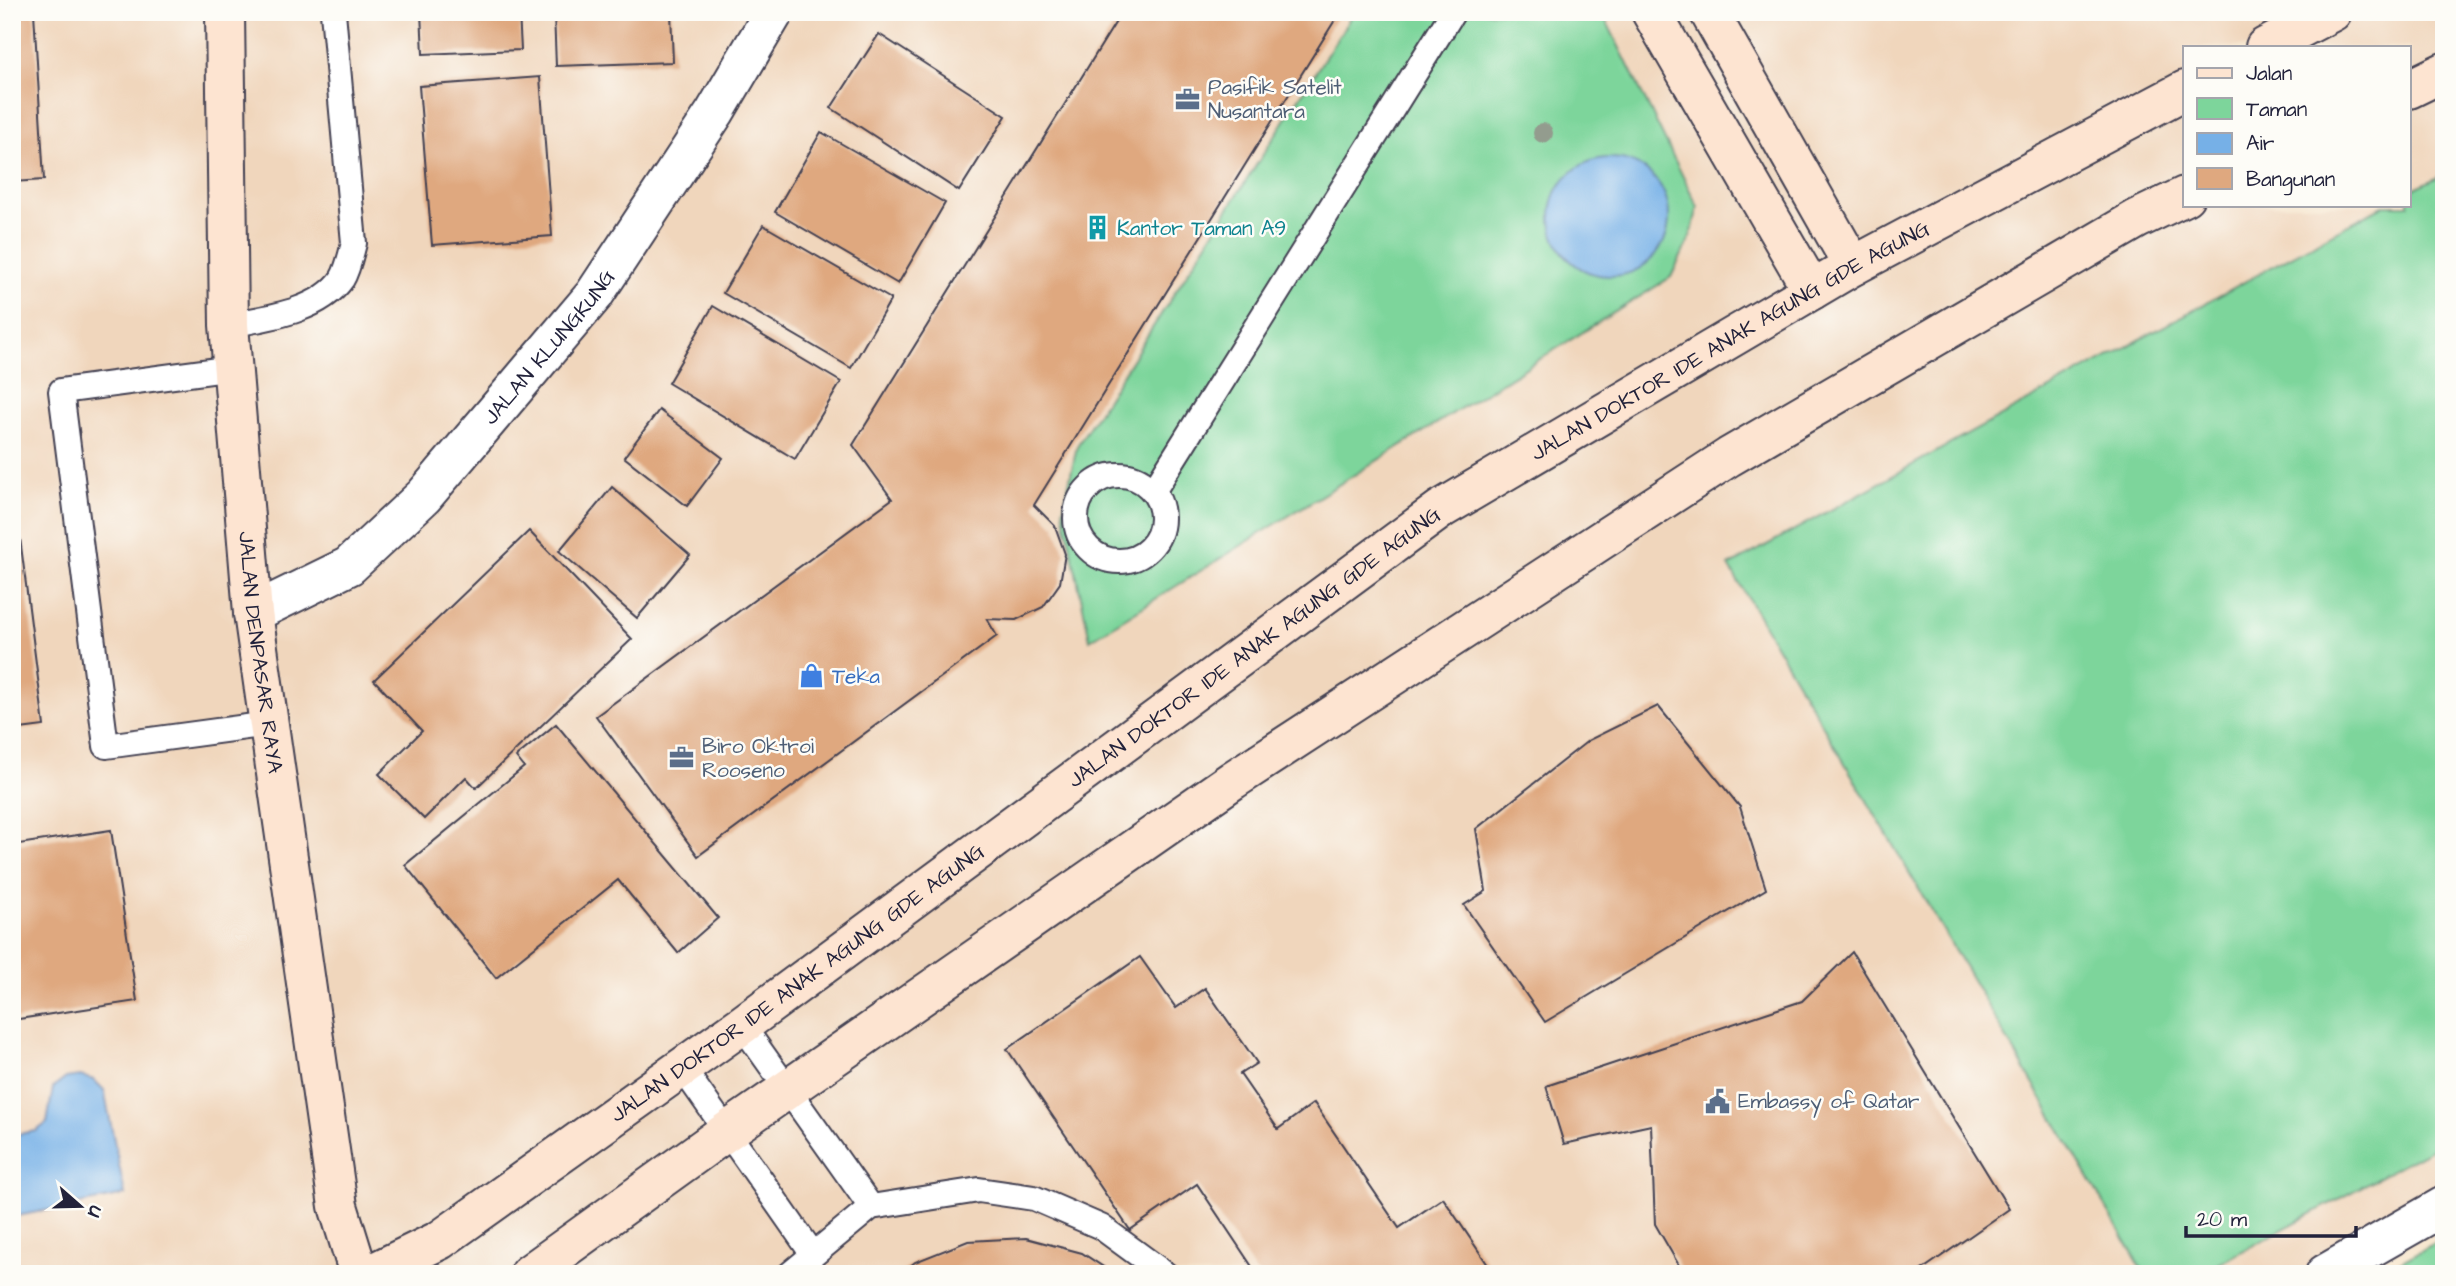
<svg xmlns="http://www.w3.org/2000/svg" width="2456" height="1286" viewBox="0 0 2456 1286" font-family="'Architects Daughter',sans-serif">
	<rect width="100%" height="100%" fill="#fdfcf7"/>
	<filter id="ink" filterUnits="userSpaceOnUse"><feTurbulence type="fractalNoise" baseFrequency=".0143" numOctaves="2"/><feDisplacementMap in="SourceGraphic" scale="14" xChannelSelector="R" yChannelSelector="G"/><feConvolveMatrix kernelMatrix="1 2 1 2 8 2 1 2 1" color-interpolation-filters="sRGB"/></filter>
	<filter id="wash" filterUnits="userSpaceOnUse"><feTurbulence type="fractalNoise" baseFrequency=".00686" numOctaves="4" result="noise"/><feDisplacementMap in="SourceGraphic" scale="28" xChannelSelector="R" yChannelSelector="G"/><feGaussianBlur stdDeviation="1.57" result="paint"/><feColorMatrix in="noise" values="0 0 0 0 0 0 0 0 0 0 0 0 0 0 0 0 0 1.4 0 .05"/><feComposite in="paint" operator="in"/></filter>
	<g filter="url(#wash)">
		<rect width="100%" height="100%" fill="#f6e4cb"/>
		<path fill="#f0d6bc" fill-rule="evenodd" d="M12,12H2444V1196L2335,1274H12ZM2185,47H2409V205H2185Z"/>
		<g fill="#7dd59b" stroke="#507c6b" stroke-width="2">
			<polygon points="1354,12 1602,12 1698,207 1690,238 1671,277 1090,640 1063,511 1077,446"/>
			<polygon points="2444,174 2444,1142 2200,1274 2145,1274 1729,566 2384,205 2409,205 2409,191"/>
			<polygon points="2444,1238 2444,1274 2379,1274"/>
		</g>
		<g fill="#76b0e7" stroke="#4c6991" stroke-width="2">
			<circle cx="1610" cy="217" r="59"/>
			<polygon points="80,1076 94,1080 104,1090 125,1195 12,1217 12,1135 36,1131 47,1123 53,1088 66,1078"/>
		</g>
		<g id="blocks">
			<g fill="#dfa87f">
				<polygon points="12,12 34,12 44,180 12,182"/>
				<polygon points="421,12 519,12 521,50 423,54"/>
				<polygon points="554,12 671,12 673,62 556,66"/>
				<polygon points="1122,12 1340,12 1034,505 1055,526 1065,554 1060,583 1043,607 1016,620 987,619 997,636 698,856 596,716 892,499 853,445"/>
				<polygon points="879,34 1006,116 959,191 831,108"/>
				<polygon points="540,77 552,236 432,245 419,86"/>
				<polygon points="821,132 945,203 898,284 775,212"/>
				<polygon points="763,225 891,299 851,368 723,293"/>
				<polygon points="713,306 841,382 795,459 668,383"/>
				<polygon points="659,410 723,458 687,506 624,457"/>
				<polygon points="12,475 44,726 12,730"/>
				<polygon points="612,487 690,555 637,618 559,551"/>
				<polygon points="529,531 632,639 476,788 466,777 424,819 379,774 422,731 374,680"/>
				<polygon points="1658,706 1740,807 1766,889 1545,1022 1464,905 1486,891 1476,829 1589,740"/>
				<polygon points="556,724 718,918 678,953 618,880 496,978 405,865 524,767 516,757"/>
				<polygon points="111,830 137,1001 12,1020 12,845"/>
				<polygon points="1852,952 2009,1209 1916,1274 1684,1274 1655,1224 1651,1125 1564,1144 1546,1086 1802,1001"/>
				<polygon points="1140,957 1176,1008 1205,988 1257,1063 1240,1074 1278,1129 1314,1103 1399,1228 1443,1198 1494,1274 1346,1274 1342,1268 1333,1274 1257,1274 1197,1184 1130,1230 1007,1049"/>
				<polygon points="1026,1238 1082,1253 1114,1274 900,1274 915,1262 968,1241"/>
			</g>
		</g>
	</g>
	<g filter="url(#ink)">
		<use href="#blocks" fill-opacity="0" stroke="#423f51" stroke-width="2"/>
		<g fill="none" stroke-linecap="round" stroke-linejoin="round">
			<defs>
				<g id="lane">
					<path d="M229,325C265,318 319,312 342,279C348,269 351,254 354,243L333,12"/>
					<polyline points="233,368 61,391 106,746 269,724"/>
					<circle cx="1119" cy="518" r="43"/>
					<polyline points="1154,490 1453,12"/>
					<polyline points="742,1025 871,1207"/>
					<polyline points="681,1066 812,1253"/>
					<polyline points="790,1274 871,1207 979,1190 1034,1198 1101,1227 1165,1274"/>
				</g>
				<g id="street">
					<path id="s1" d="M253,613L349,566L424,496L594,295L715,112L774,12"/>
					<polyline points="2325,1274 2444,1206"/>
				</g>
				<g id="secondary">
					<path id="s2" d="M225,12L229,325L253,613L338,1206L359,1274"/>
					<polyline points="1651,12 1812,290"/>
					<polyline points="1709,12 1853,266"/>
					<polyline points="2265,47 2332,12"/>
					<polyline points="2409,89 2444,72"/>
					<path id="s3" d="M370,1274L440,1240L742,1025L1441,509L1853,266L2185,90"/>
					<polyline points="529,1274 726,1132 1233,780 1729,457 2137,219 2185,196"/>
				</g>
			</defs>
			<use href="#lane" stroke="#423f51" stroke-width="28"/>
			<use href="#street" stroke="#423f51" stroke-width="42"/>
			<use href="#secondary" stroke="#423f51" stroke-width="42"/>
			<use href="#lane" stroke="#fff" stroke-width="24"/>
			<use href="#street" stroke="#fff" stroke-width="38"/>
			<use href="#secondary" stroke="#fde4d1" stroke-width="38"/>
		</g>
		<circle fill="#939c8e" cx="1543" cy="133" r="10"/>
	</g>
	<defs>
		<symbol id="office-bare" viewBox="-9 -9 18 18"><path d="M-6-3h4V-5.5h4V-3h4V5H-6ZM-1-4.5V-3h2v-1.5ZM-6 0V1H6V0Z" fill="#5c6f8a" stroke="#fdfcf7" stroke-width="2.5" paint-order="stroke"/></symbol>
		<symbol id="building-bare" viewBox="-9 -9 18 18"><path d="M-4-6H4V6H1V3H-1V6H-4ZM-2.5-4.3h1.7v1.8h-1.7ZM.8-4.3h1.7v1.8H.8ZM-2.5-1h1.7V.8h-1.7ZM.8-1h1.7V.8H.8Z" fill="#0f9aa8" stroke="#fdfcf7" stroke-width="2.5" paint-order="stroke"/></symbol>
		<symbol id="shop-bare" viewBox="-9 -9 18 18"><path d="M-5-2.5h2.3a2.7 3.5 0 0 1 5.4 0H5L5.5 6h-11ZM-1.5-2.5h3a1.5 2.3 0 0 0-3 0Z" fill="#3f7fe0" stroke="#fdfcf7" stroke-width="2.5" paint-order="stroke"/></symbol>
		<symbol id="civic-bare" viewBox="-9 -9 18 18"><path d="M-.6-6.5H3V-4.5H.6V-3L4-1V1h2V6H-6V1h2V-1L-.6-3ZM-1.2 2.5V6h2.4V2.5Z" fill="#5c6f8a" stroke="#fdfcf7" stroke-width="2.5" paint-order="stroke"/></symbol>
	</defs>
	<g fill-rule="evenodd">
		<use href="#office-bare" x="1170" y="82" width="35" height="35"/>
		<use href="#building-bare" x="1080" y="210" width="35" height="35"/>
		<use href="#shop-bare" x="794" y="658" width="35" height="35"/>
		<use href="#office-bare" x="664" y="740" width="35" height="35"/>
		<use href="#civic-bare" x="1700" y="1084" width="35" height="35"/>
	</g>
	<g text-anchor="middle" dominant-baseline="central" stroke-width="5" stroke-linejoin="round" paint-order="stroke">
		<g font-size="21" fill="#4e5e75" stroke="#fdfcf7" text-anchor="start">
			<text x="1208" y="87">Pasifik Satelit<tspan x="1208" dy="24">Nusantara</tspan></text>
			<text x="702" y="746">Biro Oktroi<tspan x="702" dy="24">Rooseno</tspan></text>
			<text x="1738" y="1101">Embassy of Qatar</text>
		</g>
		<g font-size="21" fill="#0d838f" stroke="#fdfcf7" text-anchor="start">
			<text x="1117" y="228">Kantor Taman A9</text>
		</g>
		<g font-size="21" fill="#22223b" stroke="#fdfcf7">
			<text stroke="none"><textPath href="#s3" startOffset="1652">JALAN DOKTOR IDE ANAK AGUNG GDE AGUNG</textPath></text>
			<text stroke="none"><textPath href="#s1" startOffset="404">JALAN KLUNGKUNG</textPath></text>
			<text stroke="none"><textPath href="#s3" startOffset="1085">JALAN DOKTOR IDE ANAK AGUNG GDE AGUNG</textPath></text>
			<text stroke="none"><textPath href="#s2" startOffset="642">JALAN DENPASAR RAYA</textPath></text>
			<text stroke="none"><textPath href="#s3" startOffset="518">JALAN DOKTOR IDE ANAK AGUNG GDE AGUNG</textPath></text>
		</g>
		<g font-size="21" fill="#366cbe" stroke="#fdfcf7" text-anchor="start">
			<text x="832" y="676">Teka</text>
		</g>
	</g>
	<rect width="2456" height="1286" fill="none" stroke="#fdfcf7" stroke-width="42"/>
	<rect x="2183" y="46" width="228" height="161" fill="#fdfcf7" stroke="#a5a5ac" stroke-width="2"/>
	<rect x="2197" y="68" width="35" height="10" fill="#fde4d1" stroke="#a5a5ac" stroke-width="2"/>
	<text x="2246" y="80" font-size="21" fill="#22223b">Jalan</text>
	<rect x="2197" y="98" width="35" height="21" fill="#7dd59b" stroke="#a5a5ac" stroke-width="2"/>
	<text x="2246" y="116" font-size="21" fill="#22223b">Taman</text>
	<rect x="2197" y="133" width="35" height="21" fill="#76b0e7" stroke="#a5a5ac" stroke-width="2"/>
	<text x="2246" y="150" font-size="21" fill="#22223b">Air</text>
	<rect x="2197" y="168" width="35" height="21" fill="#dfa87f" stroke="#a5a5ac" stroke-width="2"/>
	<text x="2246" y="186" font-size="21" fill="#22223b">Bangunan</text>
	<g transform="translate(80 1206) rotate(110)" stroke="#fdfcf7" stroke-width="5" paint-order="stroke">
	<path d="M0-5L12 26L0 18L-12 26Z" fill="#22223b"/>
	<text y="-10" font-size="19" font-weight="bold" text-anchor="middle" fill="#22223b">U</text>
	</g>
	<path d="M2186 1226v10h170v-10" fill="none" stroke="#22223b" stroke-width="3.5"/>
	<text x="2197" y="1226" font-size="21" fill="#22223b" stroke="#fdfcf7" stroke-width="5" paint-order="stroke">20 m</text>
</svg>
